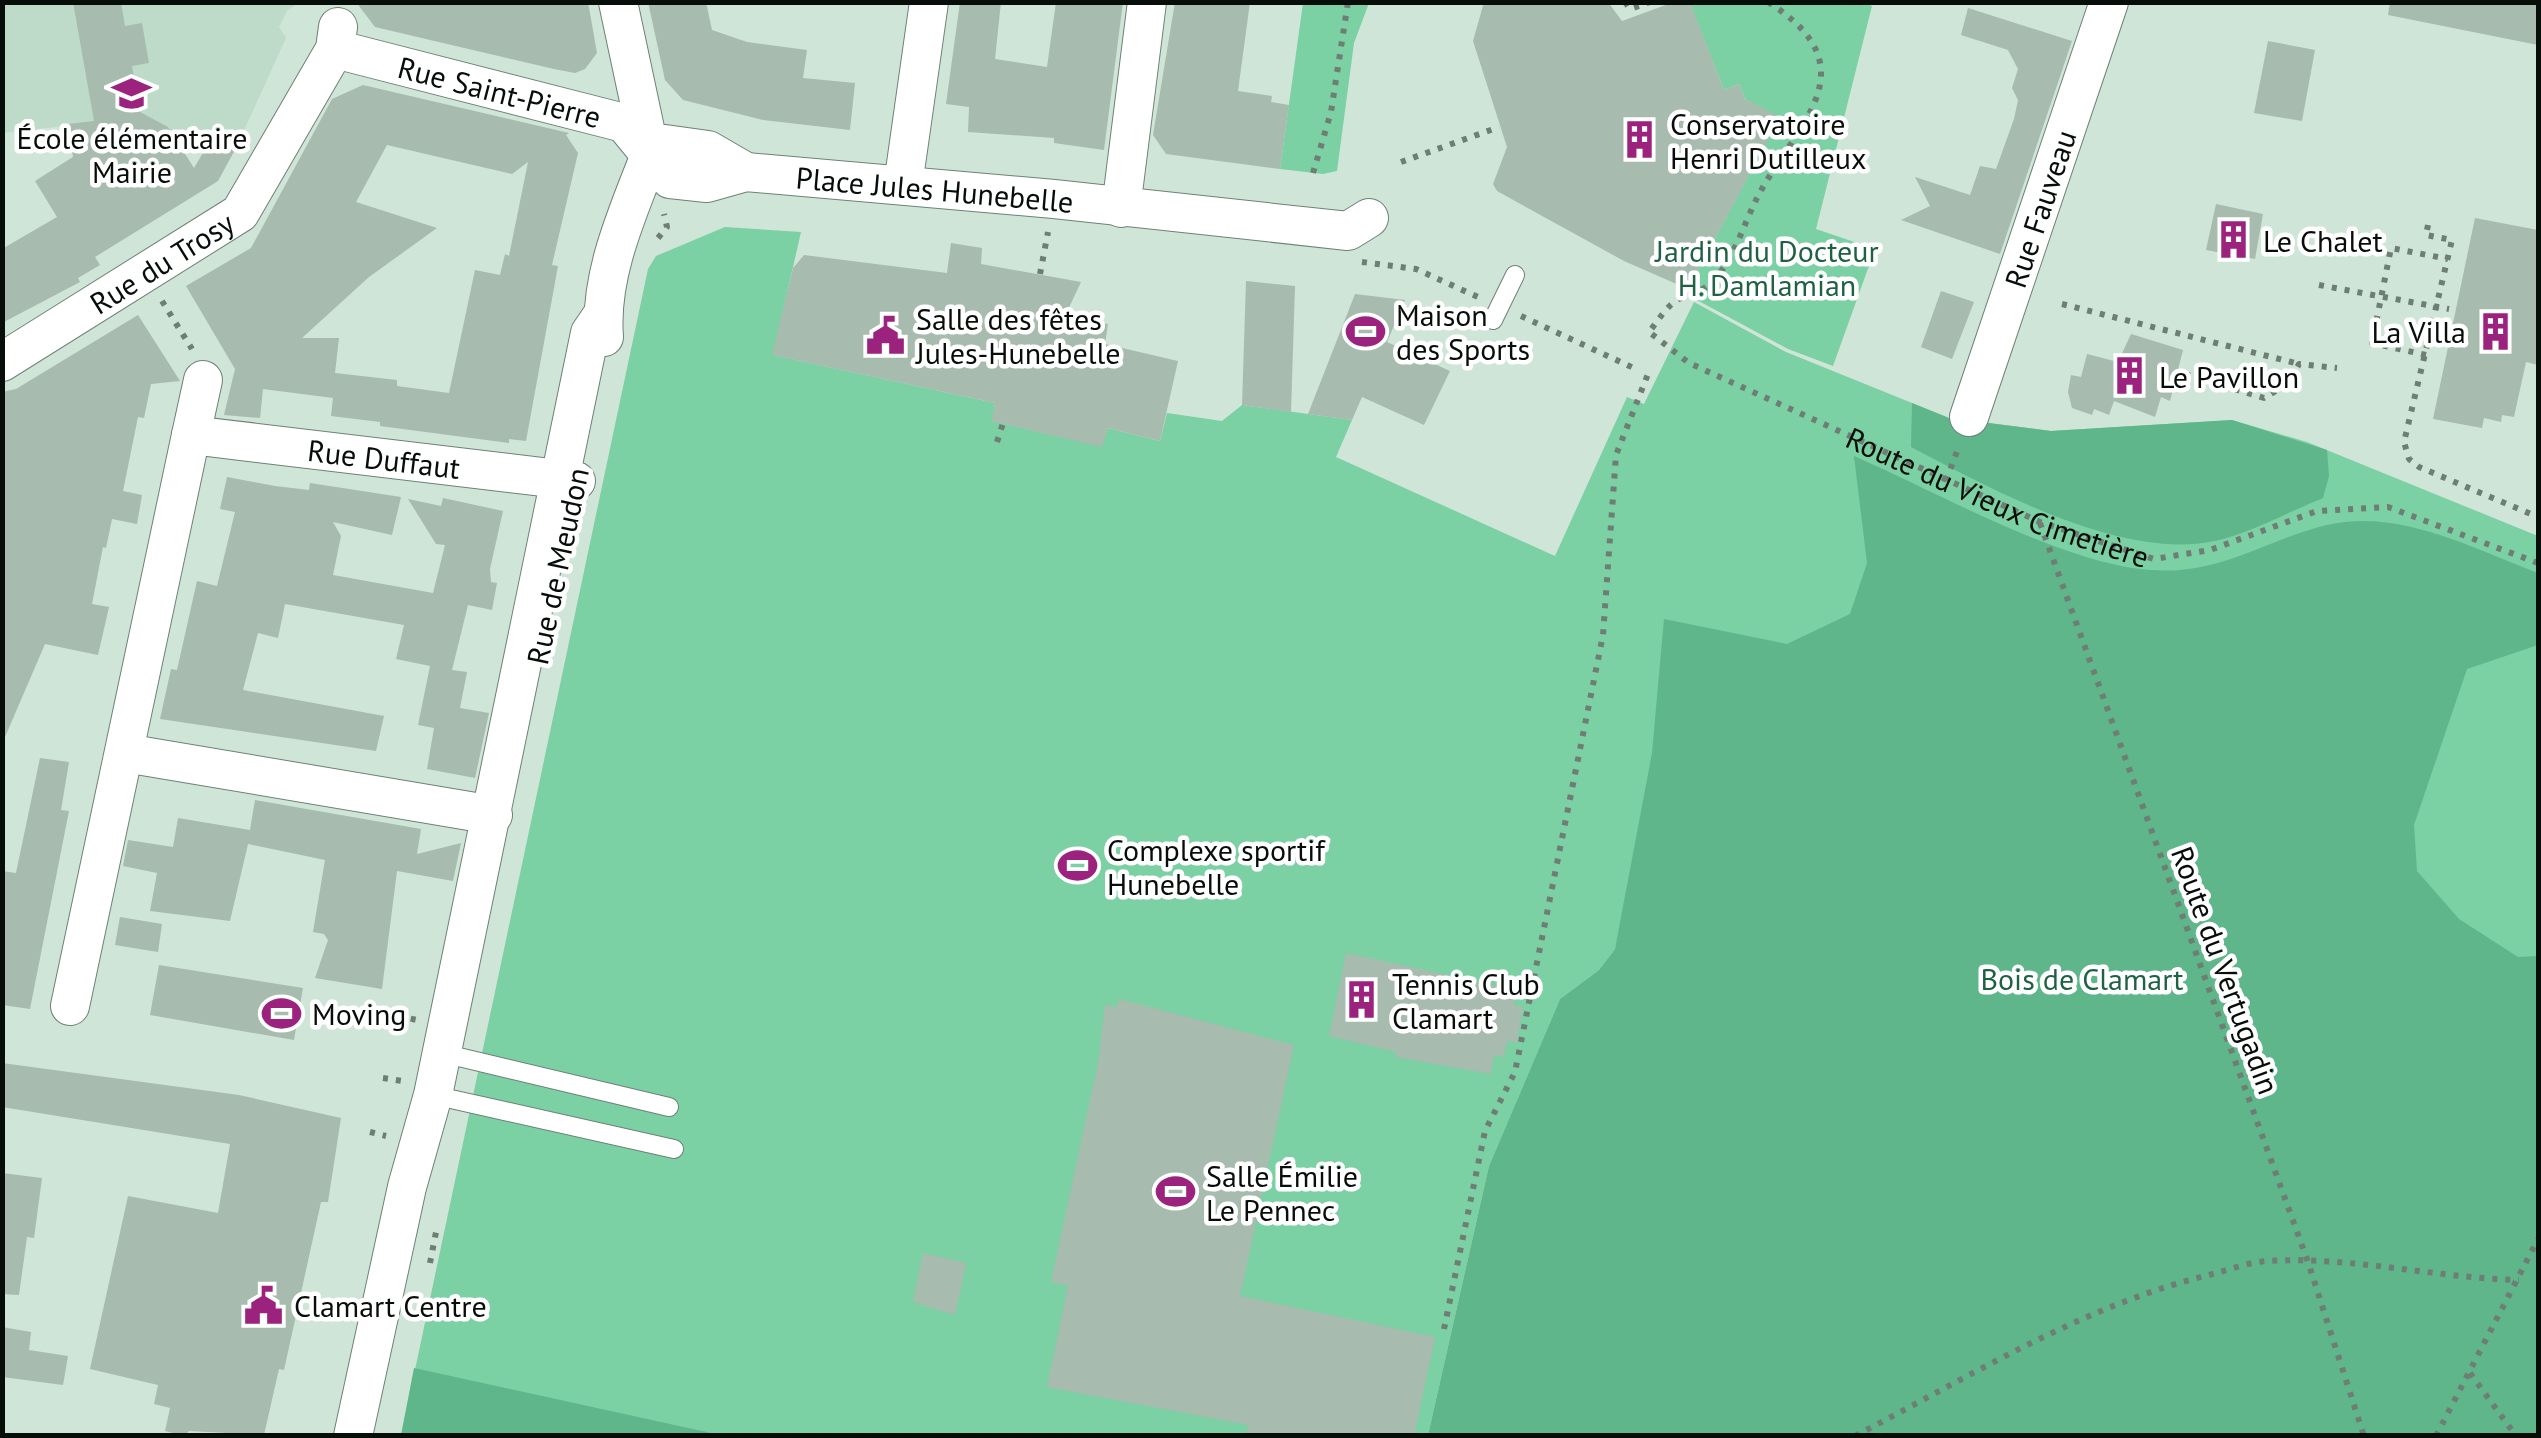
<svg xmlns="http://www.w3.org/2000/svg" width="2541" height="1438" viewBox="0 0 2541 1438" font-family="'PT Sans',sans-serif">
	<rect width="100%" height="100%" fill="#cfe5d8"/>
	<polygon fill="#bedbca" points="2,3 298,3 287,11 279,27 286,38 236,148 214,136 206,149 141,117 3,133"/>
	<g fill="#7bd0a4">
		<polygon points="1862,2 1872,6 1816,229 1875,249 1833,366 1788,349 1695,299 1688,289 1779,118 1745,99 1739,84 1724,90 1690,3"/>
		<polygon points="1303,3 1369,3 1354,43 1337,171 1323,174 1280,169"/>
		<polygon points="725,227 801,232 773,355 995,403 992,421 1101,446 1108,428 1160,441 1167,413 1222,421 1242,405 1352,420 1336,457 1555,556 1627,397 1644,404 1694,302 1786,352 1949,418 2051,431 2232,420 2307,442 2538,536 2538,1435 1624,968 1637,852 1615,949 1599,970 1560,999 1489,1166 1428,1435 401,1436 648,269 656,256"/>
	</g>
	<g fill="#5eb68a">
		<path d="M1912,403L1949,418L2051,431L2232,420L2327,450L2329,476L2323,498C2288,512 2251,533 2215,541C2121,561 1992,489 1911,447Z"/>
		<path d="M1854,456C1937,492 2065,565 2151,570C2222,575 2264,540 2327,525C2399,508 2472,548 2538,573V645L2467,669L2414,825L2417,871L2459,919L2518,957L2538,956V1435H1428L1489,1166L1560,999L1599,970L1615,949L1652,753L1664,619L1787,644L1850,614L1867,563Z"/>
		<polygon points="414,1368 720,1435 401,1435"/>
	</g>
	<g fill="#a7bbaf" fill-rule="evenodd">
		<polygon points="73,2 121,2 125,26 142,23 149,63 132,66 140,112 168,127 194,168 213,136 236,148 218,181 95,257 100,265 78,278 80,282 2,323 2,249 57,217 35,181 73,157 68,124 94,121"/>
		<polygon points="356,2 588,2 597,53 585,69 575,73 554,69 375,27"/>
		<polygon points="648,2 706,2 712,30 747,42 807,50 803,78 855,83 850,130 763,120 683,100 665,80"/>
		<polygon points="960,2 1001,2 995,59 1047,67 1056,2 1123,2 1104,150 1054,143 1054,138 968,132 969,107 946,104"/>
		<polygon points="1175,2 1250,2 1238,91 1272,96 1271,102 1289,105 1280,169 1166,154 1153,135"/>
		<polygon points="1484,2 1608,2 1622,21 1674,2 1690,2 1724,90 1739,84 1745,99 1780,117 1688,289 1624,261 1497,191 1493,184 1507,147 1473,41"/>
		<polygon points="2390,2 2538,2 2538,45 2388,15"/>
		<polygon points="1968,8 2072,41 2000,254 1901,220 1930,206 1915,177 1970,195 1980,166 1996,169 2014,119 2018,100 2012,88 2018,69 2008,50 1961,35"/>
		<polygon points="2268,41 2315,50 2302,121 2254,113"/>
		<path d="M363,85L569,133L566,135L578,153L552,265L558,266L526,441L509,439V443L380,426V422L331,416L333,398L263,389L260,418L224,415L235,369L186,286L251,248L332,99ZM387,145L512,174L528,162L509,256L505,254L500,275L475,270L449,393L397,386V380L335,373L339,338H302L369,277L437,228L356,202Z"/>
		<polygon points="2216,204 2263,214 2255,259 2206,250"/>
		<polygon points="2475,218 2538,230 2538,365 2526,362 2514,417 2502,415 2501,422 2484,418 2482,428 2433,419"/>
		<polygon points="951,243 982,248 981,264 1081,282 1065,316 1108,324 1105,344 1178,361 1160,441 1108,428 1102,447 991,421 995,403 772,355 793,268 804,255 947,273"/>
		<polygon points="1246,281 1295,286 1291,412 1242,405"/>
		<polygon points="1941,291 1974,302 1952,359 1921,347"/>
		<polygon points="1355,294 1405,300 1387,342 1450,371 1424,425 1362,397 1352,420 1308,414"/>
		<polygon points="138,315 180,381 151,384 144,418 138,417 123,491 142,495 137,524 112,519 106,548 103,547 92,604 109,607 98,655 45,644 2,744 2,392 16,389"/>
		<polygon points="2131,334 2183,350 2170,401 2161,397 2155,417 2114,401 2109,415 2094,409 2092,415 2072,408 2068,392 2071,375 2081,377 2087,354 2118,362"/>
		<polygon points="227,477 275,486 309,490 310,483 401,497 392,535 333,522 341,536 333,575 433,593 445,545 436,544 408,499 441,506 443,498 503,511 490,569 491,582 497,583 492,610 468,605 452,670 467,672 460,708 489,713 475,778 427,769 434,728 418,725 430,666 435,667 396,659 404,625 285,604 278,638 258,633 243,690 384,716 376,751 160,719 171,669 177,670 197,581 217,586 235,512 220,509"/>
		<polygon points="40,758 69,762 61,810 69,811 30,1009 2,1005 2,871 16,873"/>
		<polygon points="255,800 421,829 417,854 461,843 453,881 397,871 382,989 315,978 328,940 324,934 313,932 325,860 248,844 230,921 150,911 157,873 123,866 128,840 173,847 178,818 250,830"/>
		<polygon points="120,917 162,924 158,952 115,945"/>
		<polygon points="1346,953 1517,990 1514,1005 1523,1007 1517,1043 1507,1041 1504,1057 1494,1055 1491,1074 1395,1057 1396,1052 1329,1036"/>
		<polygon points="159,965 303,988 294,1040 150,1015"/>
		<polygon points="1119,999 1294,1045 1240,1296 1435,1337 1414,1436 1246,1436 1248,1425 1047,1387 1068,1286 1051,1282 1098,1063 1105,1005 1117,1007"/>
		<polygon points="2,1063 239,1095 341,1118 328,1202 321,1202 284,1370 279,1369 264,1435 189,1431 184,1436 165,1431 170,1408 154,1404 158,1385 90,1369 128,1196 218,1213 230,1144 2,1107"/>
		<polygon points="2,1173 42,1178 34,1238 27,1237 19,1295 2,1294"/>
		<polygon points="923,1253 966,1263 955,1315 913,1302"/>
		<polygon points="2,1327 31,1332 29,1350 68,1356 63,1385 2,1377"/>
	</g>
	<g fill="none" stroke-linecap="round" stroke-linejoin="round">
		<defs>
			<g id="service">
				<polyline points="1493,320 1515,275"/>
				<polyline points="442,1053 669,1107"/>
				<polyline points="433,1095 674,1149"/>
			</g>
			<g id="minor">
				<polyline points="618,2 650,152"/>
				<path id="s2" d="M335,49L624,123L670,179L707,183L746,172L1054,199L1348,231L1369,218"/>
				<polyline points="650,155 665,144 708,150 746,172"/>
				<polyline points="903,185 929,2"/>
				<polyline points="1121,208 1147,2"/>
				<path d="M604,337C599,275 628,212 650,155"/>
				<path id="s3" d="M2,362L240,213L335,49L338,27"/>
				<path id="s4" d="M1969,417L2109,2"/>
				<polyline points="191,435 203,380"/>
				<polyline points="125,753 493,815"/>
				<path id="s5" d="M70,1006L191,435L576,481"/>
				<polyline points="353,1436 407,1187 433,1095 590,333 603,314"/>
			</g>
		</defs>
		<use href="#service" stroke="#6e8176" stroke-width="20"/>
		<use href="#minor" stroke="#6e8176" stroke-width="40"/>
		<g stroke="#6f7e75" stroke-width="6" stroke-dasharray="5 8" stroke-linecap="butt">
			<polyline points="1625,2 1630,9 1650,2"/>
			<path id="s1" d="M1768,2C1875,70 1793,126 1756,200C1742,228 1732,266 1707,286C1700,292 1688,294 1679,299C1667,305 1658,321 1649,332L1689,363L2040,522L2154,559L2210,550L2317,511L2388,507L2538,563"/>
			<polyline points="1401,162 1499,127"/>
			<polyline points="1313,173 1331,112 1348,2"/>
			<polyline points="2428,225 2426,235 2452,240 2404,442 2409,459 2419,467 2538,517"/>
			<polyline points="658,238 667,227 664,214"/>
			<polyline points="1362,262 1416,269 1478,297"/>
			<polyline points="1040,274 1048,232"/>
			<polyline points="2319,285 2449,309"/>
			<polyline points="162,301 192,349"/>
			<polyline points="2062,304 2299,364"/>
			<polyline points="1521,316 1638,370"/>
			<polyline points="2426,355 2372,343 2391,248 2448,259"/>
			<polyline points="2185,374 2264,398 2288,384 2299,364 2337,368"/>
			<polyline points="997,442 1003,423"/>
			<polyline points="1946,481 1959,446"/>
			<polyline points="2040,523 2308,1262 2364,1436"/>
			<polyline points="398,1016 417,1020"/>
			<polyline points="383,1078 403,1081"/>
			<polyline points="370,1132 386,1136"/>
			<polyline points="430,1263 436,1232"/>
			<polyline points="1444,1329 1485,1131 1515,1072 1603,635 1616,455 1648,374"/>
			<polyline points="2470,1373 2516,1436"/>
			<path d="M1855,1436C1969,1377 2084,1305 2209,1275C2228,1270 2249,1262 2268,1261C2352,1256 2435,1278 2519,1280"/>
			<polyline points="2436,1436 2538,1239"/>
		</g>
		<use href="#service" stroke="#fff" stroke-width="18"/>
		<use href="#minor" stroke="#fff" stroke-width="38"/>
	</g>
	<defs>
		<symbol id="school-bare" viewBox="-9 -9 18 18"><path d="M0-5L7-2L0 1L-7-2ZM-4 1L0 2.5L4 1V4Q0 6-4 4Z" fill="#9b237d" stroke="#fff" stroke-width="2.5" paint-order="stroke"/></symbol>
		<symbol id="building-bare" viewBox="-9 -9 18 18"><path d="M-4-6H4V6H1V3H-1V6H-4ZM-2.5-4.3h1.7v1.8h-1.7ZM.8-4.3h1.7v1.8H.8ZM-2.5-1h1.7V.8h-1.7ZM.8-1h1.7V.8H.8Z" fill="#9b237d" stroke="#fff" stroke-width="2.5" paint-order="stroke"/></symbol>
		<symbol id="stadium-bare" viewBox="-9 -9 18 18"><path d="M0-5a6.5 5 0 1 0 0 10a6.5 5 0 1 0 0-10ZM-3.5-1.8h7v3.6h-7Z" fill="#9b237d" stroke="#fff" stroke-width="2.5" paint-order="stroke"/></symbol>
		<symbol id="civic-bare" viewBox="-9 -9 18 18"><path d="M-.6-6.5H3V-4.5H.6V-3L4-1V1h2V6H-6V1h2V-1L-.6-3ZM-1.2 2.5V6h2.4V2.5Z" fill="#9b237d" stroke="#fff" stroke-width="2.5" paint-order="stroke"/></symbol>
	</defs>
	<g fill-rule="evenodd">
		<use href="#school-bare" x="104" y="66" width="55" height="55"/>
		<use href="#building-bare" x="1612" y="112" width="55" height="55"/>
		<use href="#building-bare" x="2206" y="212" width="55" height="55"/>
		<use href="#stadium-bare" x="1338" y="304" width="55" height="55"/>
		<use href="#building-bare" x="2468" y="304" width="55" height="55"/>
		<use href="#civic-bare" x="858" y="308" width="55" height="55"/>
		<use href="#building-bare" x="2102" y="348" width="55" height="55"/>
		<use href="#stadium-bare" x="1050" y="838" width="55" height="55"/>
		<use href="#building-bare" x="1334" y="972" width="55" height="55"/>
		<use href="#stadium-bare" x="254" y="986" width="55" height="55"/>
		<use href="#stadium-bare" x="1148" y="1164" width="55" height="55"/>
		<use href="#civic-bare" x="236" y="1278" width="55" height="55"/>
	</g>
	<g text-anchor="middle" dominant-baseline="central" stroke-width="9" stroke-linejoin="round" paint-order="stroke">
		<g font-size="30" fill="#070e0a" stroke="#fff">
			<text stroke="none"><textPath href="#s2" startOffset="170">Rue Saint-Pierre</textPath></text>
			<text stroke="none"><textPath href="#s2" startOffset="638">Place Jules Hunebelle</textPath></text>
			<text stroke="none"><textPath href="#s4" startOffset="220">Rue Fauveau</textPath></text>
			<text stroke="none"><textPath href="#s3" startOffset="188">Rue du Trosy</textPath></text>
			<text stroke="none"><textPath href="#s5" startOffset="778">Rue Duffaut</textPath></text>
			<text stroke="none"><textPath href="#s1" startOffset="800">Route du Vieux Cimetière</textPath></text>
			<text transform="translate(557 566) rotate(-78)">Rue de Meudon</text>
			<text transform="translate(2226 970) rotate(70)">Route du Vertugadin</text>
		</g>
		<g font-size="30" fill="#070e0a" stroke="#fff" text-anchor="start">
			<text x="1670" y="123">Conservatoire<tspan x="1670" dy="34">Henri Dutilleux</tspan></text>
			<text x="132" y="137" text-anchor="middle">École élémentaire<tspan x="132" dy="34">Mairie</tspan></text>
			<text x="2263" y="240">Le Chalet</text>
			<text x="1396" y="314">Maison<tspan x="1396" dy="34">des Sports</tspan></text>
			<text x="916" y="318">Salle des fêtes<tspan x="916" dy="34">Jules-Hunebelle</tspan></text>
			<text x="2466" y="331" text-anchor="end">La Villa</text>
			<text x="2159" y="376">Le Pavillon</text>
			<text x="1107" y="849">Complexe sportif<tspan x="1107" dy="34">Hunebelle</tspan></text>
			<text x="1392" y="983">Tennis Club<tspan x="1392" dy="34">Clamart</tspan></text>
			<text x="312" y="1013">Moving</text>
			<text x="1206" y="1175">Salle Émilie<tspan x="1206" dy="34">Le Pennec</tspan></text>
			<text x="294" y="1305">Clamart Centre</text>
		</g>
		<g font-size="30" fill="#1f6143" stroke="#fff">
			<text x="1767" y="250">Jardin du Docteur<tspan x="1767" dy="34">H. Damlamian</tspan></text>
			<text x="2082" y="978">Bois de Clamart</text>
		</g>
	</g>
	<rect width="2541" height="1438" fill="none" stroke="#070e0a" stroke-width="10"/>
</svg>
